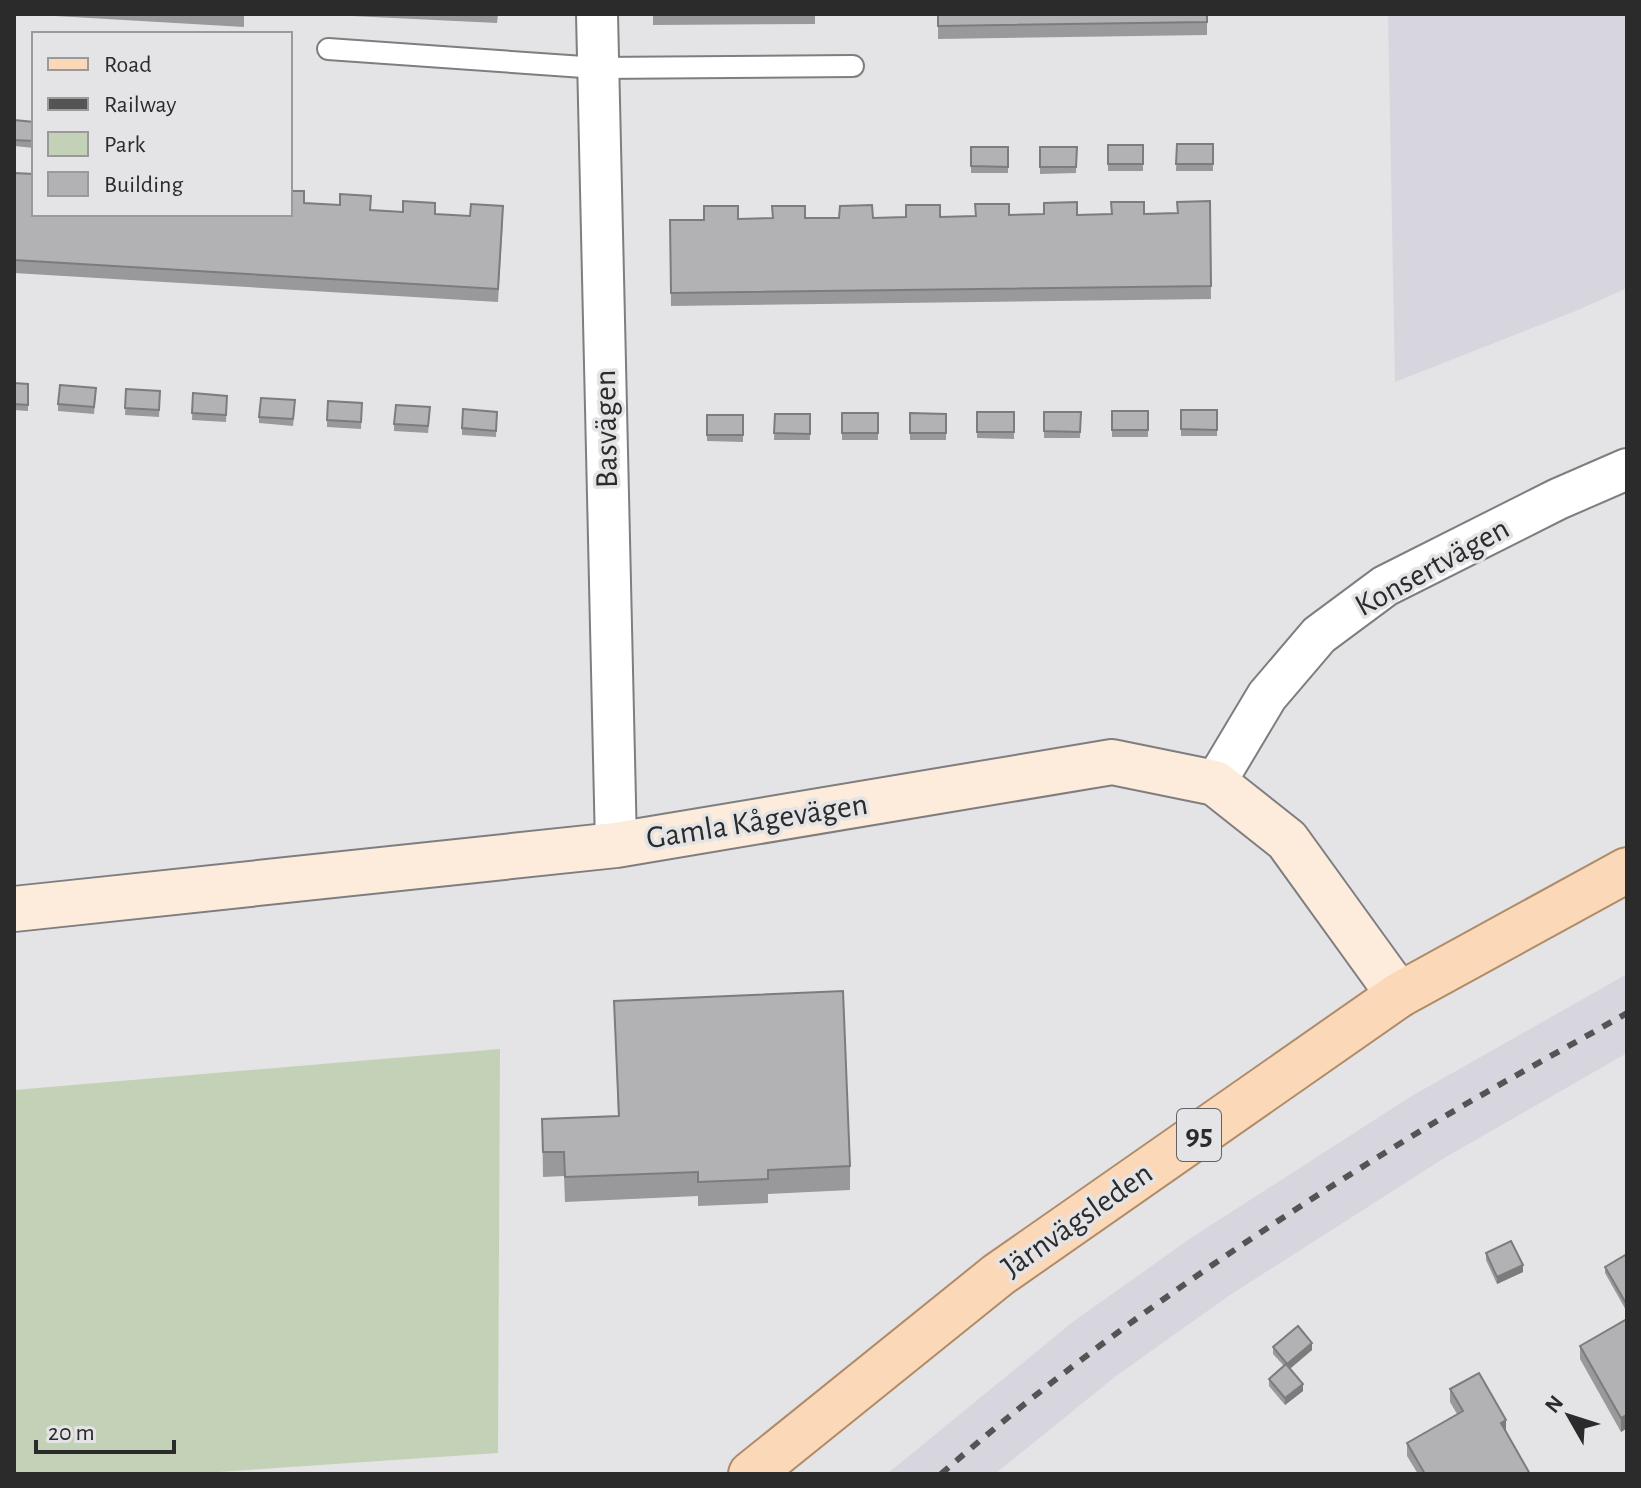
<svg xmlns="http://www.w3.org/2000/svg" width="1641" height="1488" viewBox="0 0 1641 1488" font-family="'Alegreya Sans',sans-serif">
	<rect width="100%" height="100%" fill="#e4e4e6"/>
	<g fill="#d7d6df">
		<polygon points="1388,14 1627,14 1627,288 1578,310 1395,382"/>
		<polygon points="1627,974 1627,1053 1446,1157 1230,1295 1116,1376 995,1474 887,1474 1074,1321 1191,1238 1410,1097"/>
	</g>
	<polygon fill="#c3d2b7" points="500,1049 498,1453 188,1474 14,1474 14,1090"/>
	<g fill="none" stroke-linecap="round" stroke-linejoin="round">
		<defs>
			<polyline id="lane" points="328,49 598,68 853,66"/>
			<g id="street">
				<polyline points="597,14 616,845"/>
				<polyline points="1215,783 1267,696 1319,635 1385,586 1558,499 1627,469"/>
			</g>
			<polyline id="secondary" points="14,909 616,845 1112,762 1215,783 1287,840 1399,995"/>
			<polyline id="primary" points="751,1474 998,1275 1399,995 1627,870"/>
		</defs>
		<use href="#lane" stroke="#7e7e80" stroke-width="24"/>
		<use href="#street" stroke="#7e7e80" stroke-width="44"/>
		<use href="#secondary" stroke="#7e7e80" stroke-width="48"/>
		<use href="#primary" stroke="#b08b68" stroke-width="48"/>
		<use href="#lane" stroke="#fff" stroke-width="20"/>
		<use href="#street" stroke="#fff" stroke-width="40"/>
		<use href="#secondary" stroke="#fdecdb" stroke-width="44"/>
		<use href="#primary" stroke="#fbd9b8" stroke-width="44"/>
		<path stroke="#545455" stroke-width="6" stroke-dasharray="10 10" stroke-linecap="butt" d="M941,1474C1091,1343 1257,1230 1427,1127C1493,1087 1561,1051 1627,1013"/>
	</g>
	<g fill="#99989a">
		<polygon points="21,14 244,14 244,27"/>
		<polygon points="352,14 498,14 497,23 352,16"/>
		<polygon points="653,14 815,14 815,24 653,25"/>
		<polygon points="938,14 1207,14 1207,35 938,39"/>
		<polygon points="14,120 34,122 34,148 14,146"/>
		<polygon points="1177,144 1213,144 1213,171 1176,171"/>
		<rect x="1108" y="145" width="35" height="26"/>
		<rect x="971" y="147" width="37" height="26"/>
		<polygon points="1040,147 1077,147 1076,173 1040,174"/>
		<polygon points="14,173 34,214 304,203 371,210 503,219 498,302 14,273"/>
		<polygon points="1210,201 1211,299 671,306 670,220 906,217 1009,215 1177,213"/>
		<polygon points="14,383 28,384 28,411 14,410"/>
		<polygon points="126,389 160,391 159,417 125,415"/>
		<polygon points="193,393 227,396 226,422 192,420"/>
		<polygon points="96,394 94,414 58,411 58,404"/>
		<polygon points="362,403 361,429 327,427 327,420"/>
		<polygon points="295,407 293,426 259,423 259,417"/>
		<rect x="1181" y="410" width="36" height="26"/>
		<rect x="1112" y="411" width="36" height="26"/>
		<polygon points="497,412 496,437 462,435 462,428"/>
		<polygon points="977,412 1014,412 1014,439 977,438"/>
		<polygon points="1044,412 1081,412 1080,438 1044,438"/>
		<rect x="842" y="413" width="36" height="27"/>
		<polygon points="910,413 946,414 946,440 910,440"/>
		<polygon points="430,414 428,433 394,431 394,424"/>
		<polygon points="775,414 810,414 810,440 774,440"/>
		<polygon points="707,415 743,415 743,442 707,441"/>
		<polygon points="614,1001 850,1166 850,1190 768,1194 768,1203 698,1206 698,1196 565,1202 564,1176 543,1177 542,1119 618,1116"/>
		<polygon points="1486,1253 1523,1272 1497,1284 1486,1260"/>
		<polygon points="1627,1254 1627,1312 1605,1273 1605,1267"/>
		<polygon points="1627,1319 1627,1428 1621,1432 1580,1359 1580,1346"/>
		<polygon points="1273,1347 1312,1350 1290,1369 1303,1391 1285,1405 1269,1386 1269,1379 1284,1366 1273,1354"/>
		<polygon points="1450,1389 1506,1432 1530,1474 1418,1474 1407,1456 1407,1443 1457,1414 1450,1402"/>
	</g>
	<g fill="#7d7c7d">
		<polygon points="1523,1265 1523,1272 1497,1284 1497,1277"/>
		<polygon points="1312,1343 1312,1350 1287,1371 1287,1364"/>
		<polygon points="1303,1384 1303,1391 1285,1405 1285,1398"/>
		<polygon points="1627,1415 1627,1428 1621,1432 1621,1418"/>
		<polygon points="1506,1420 1506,1433 1501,1423"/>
	</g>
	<g fill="#b2b1b3" stroke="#7d7c7d" stroke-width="2">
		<polygon points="938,14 1207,14 1207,22 938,26"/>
		<polygon points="14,120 34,122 34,141 14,140"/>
		<polygon points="1177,144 1213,144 1213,164 1176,164"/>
		<rect x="1108" y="145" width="35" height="19"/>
		<polygon points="971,147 1008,147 1008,167 971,166"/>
		<polygon points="1040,147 1077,147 1076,167 1040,167"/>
		<polygon points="14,173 34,174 34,214 290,214 290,191 304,191 304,203 340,205 340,194 371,196 370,210 403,212 403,201 435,203 435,214 470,216 471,204 503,206 498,289 14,260"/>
		<polygon points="1210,201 1211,286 671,293 670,220 704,220 704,206 738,206 738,219 773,218 772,206 805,206 805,218 839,218 840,206 872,205 873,218 906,217 906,205 940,205 940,217 976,216 975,204 1009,204 1009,215 1044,214 1044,203 1077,202 1077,215 1112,214 1111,202 1144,202 1144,214 1178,213 1177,202"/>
		<polygon points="14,383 28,384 28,405 14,404"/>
		<polygon points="60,385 96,388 94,407 58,404"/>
		<polygon points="126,389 160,391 159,410 125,408"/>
		<polygon points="193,393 227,396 226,415 192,413"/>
		<polygon points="261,398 295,400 293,419 259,417"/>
		<polygon points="328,401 362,403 361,422 327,420"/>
		<polygon points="396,405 430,407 428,426 394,424"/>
		<polygon points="463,409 497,412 496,431 462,428"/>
		<polygon points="1181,410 1217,410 1217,430 1181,429"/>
		<rect x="1112" y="411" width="36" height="19"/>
		<rect x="977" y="412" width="37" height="20"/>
		<polygon points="1044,412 1081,412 1080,432 1044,431"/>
		<rect x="842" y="413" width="36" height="20"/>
		<polygon points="910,413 946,414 946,433 910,433"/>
		<polygon points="775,414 810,414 810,434 774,433"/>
		<rect x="707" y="415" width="36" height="20"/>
		<polygon points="843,991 850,1166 768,1170 768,1179 698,1182 698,1172 565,1177 564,1152 543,1152 542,1119 619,1116 614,1001"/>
		<polygon points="1511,1241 1523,1265 1497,1277 1486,1253"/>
		<polygon points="1627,1254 1627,1305 1605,1267"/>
		<polygon points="1627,1319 1627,1415 1621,1418 1580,1346"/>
		<polygon points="1298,1326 1312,1343 1287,1364 1273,1347"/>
		<polygon points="1286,1364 1303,1384 1285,1398 1269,1379"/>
		<polygon points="1479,1373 1506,1420 1501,1423 1530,1474 1425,1474 1407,1443 1463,1411 1450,1389"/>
	</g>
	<g text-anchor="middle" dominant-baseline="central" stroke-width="7" stroke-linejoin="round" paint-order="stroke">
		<rect fill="#e4e4e6" stroke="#626264" stroke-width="2" x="1177" y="1109" width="44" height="52" rx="6"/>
		<g font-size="30" font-weight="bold" fill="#2b2b2c">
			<text x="1199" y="1135">95</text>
		</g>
		<g font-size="32" fill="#2b2b2c" stroke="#e4e4e6">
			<text transform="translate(606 429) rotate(-91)">Basvägen</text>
			<text transform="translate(1432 567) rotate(-29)">Konsertvägen</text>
			<text transform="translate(757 821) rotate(-9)">Gamla Kågevägen</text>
			<text transform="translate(1077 1220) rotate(-35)">Järnvägsleden</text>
		</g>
	</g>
	<rect width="1641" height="1488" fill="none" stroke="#2b2b2c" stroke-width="32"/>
	<rect x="32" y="32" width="260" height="184" fill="#e4e4e6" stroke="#9a9a9c" stroke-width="2"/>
	<rect x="48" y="58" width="40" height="12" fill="#fbd9b8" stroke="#9a9a9c" stroke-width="2"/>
	<text x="104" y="72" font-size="24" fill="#2b2b2c">Road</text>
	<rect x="48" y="98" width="40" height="12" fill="#545455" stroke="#9a9a9c" stroke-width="2"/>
	<text x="104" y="112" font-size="24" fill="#2b2b2c">Railway</text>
	<rect x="48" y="132" width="40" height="24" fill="#c3d2b7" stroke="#9a9a9c" stroke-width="2"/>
	<text x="104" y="152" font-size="24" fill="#2b2b2c">Park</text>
	<rect x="48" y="172" width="40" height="24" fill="#b2b1b3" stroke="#9a9a9c" stroke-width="2"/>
	<text x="104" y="192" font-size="24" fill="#2b2b2c">Building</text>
	<g transform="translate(1569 1416) rotate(309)" stroke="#e4e4e6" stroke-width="6" paint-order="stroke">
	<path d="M0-6L14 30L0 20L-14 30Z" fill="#2b2b2c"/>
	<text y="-12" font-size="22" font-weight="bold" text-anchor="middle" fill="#2b2b2c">N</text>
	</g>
	<path d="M36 1440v12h138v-12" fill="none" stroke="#2b2b2c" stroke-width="4"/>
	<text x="48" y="1440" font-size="24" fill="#2b2b2c" stroke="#e4e4e6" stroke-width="6" paint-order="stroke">20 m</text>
</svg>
